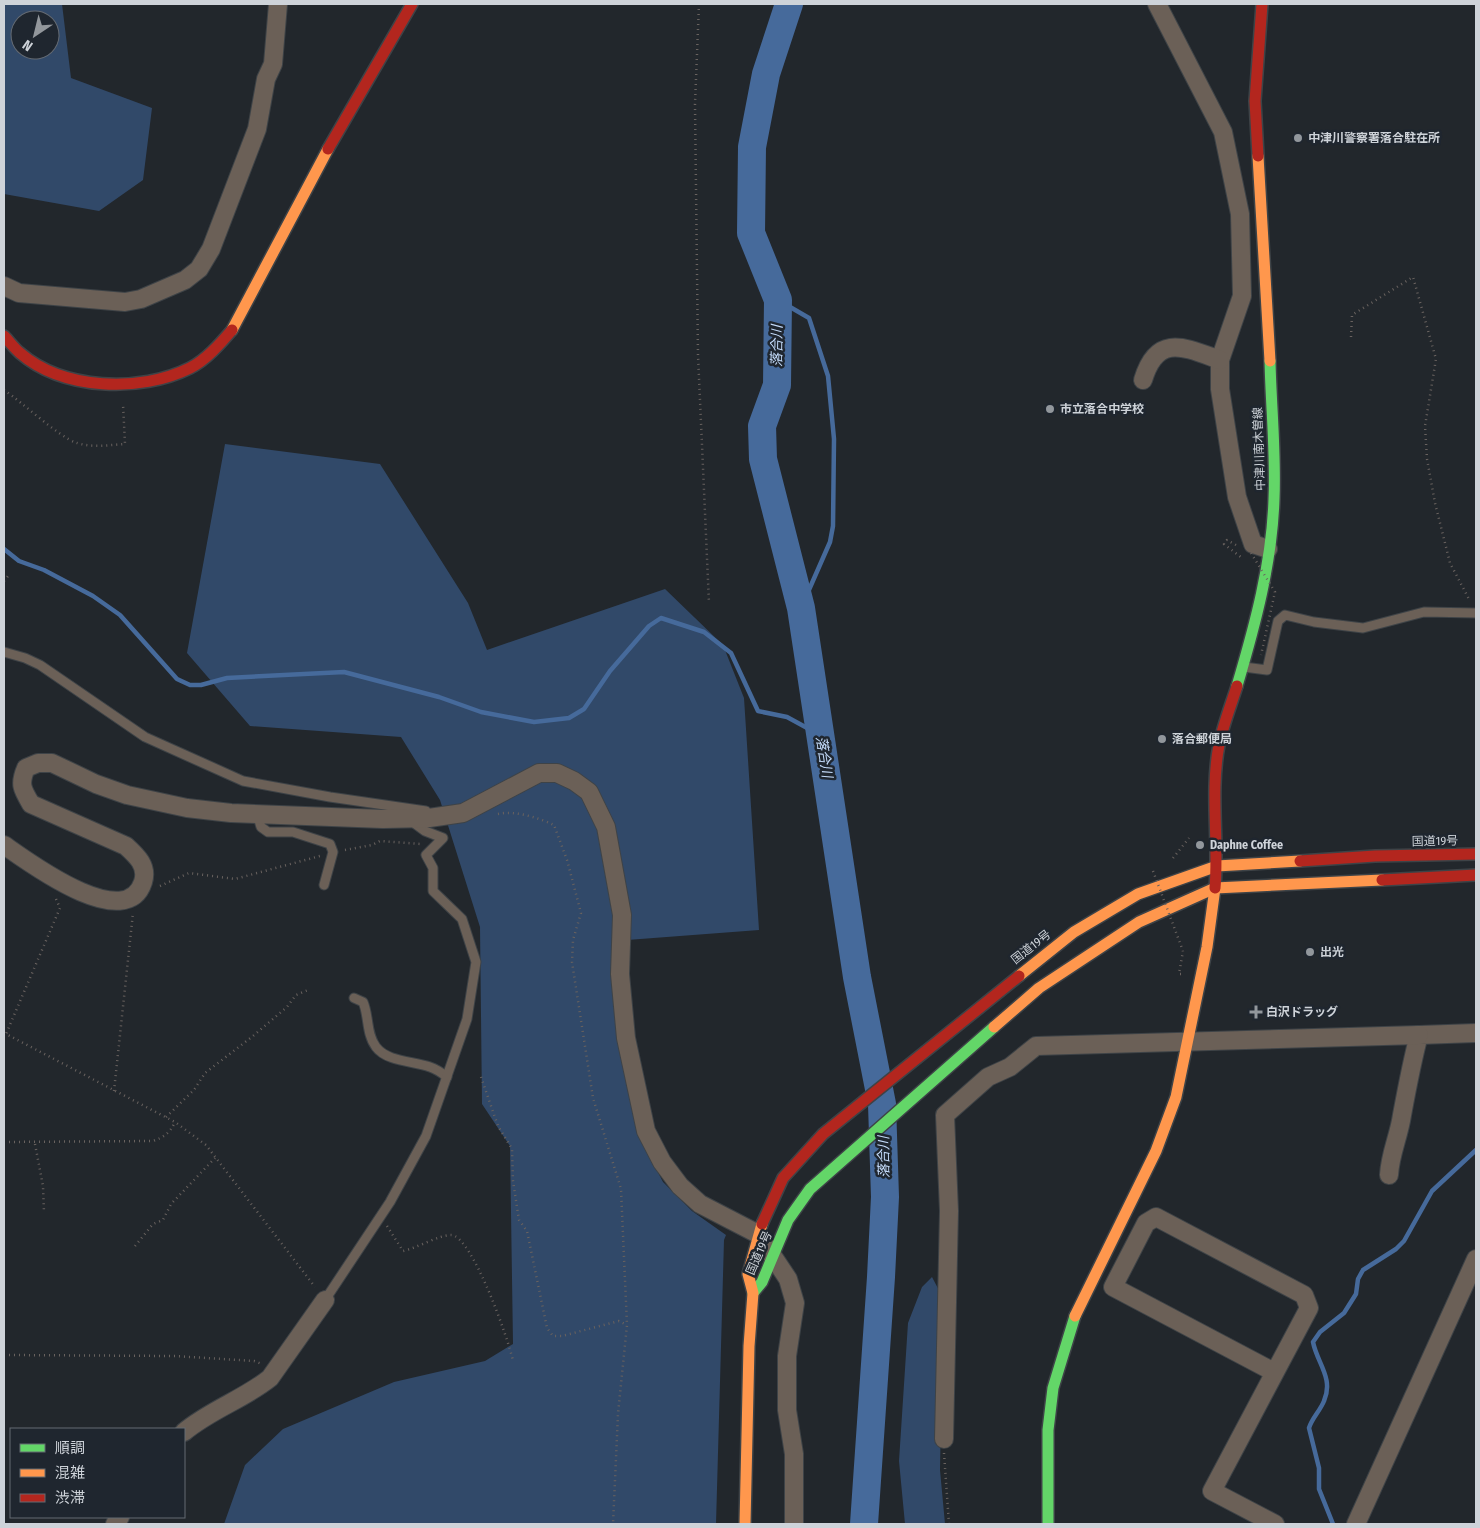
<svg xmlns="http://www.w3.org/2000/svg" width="1480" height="1528" viewBox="0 0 1480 1528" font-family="'Fira Sans Condensed','Noto Sans JP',sans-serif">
	<rect width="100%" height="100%" fill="#22272c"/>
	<g fill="#314969" fill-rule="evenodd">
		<path d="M4,4H62L71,78L152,108L143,180L99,211L4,194ZM20,20H50V50H20Z"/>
		<polygon points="225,444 380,464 468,603 487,650 665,589 723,645 744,698 759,930 614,941 647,1151 663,1182 692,1211 726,1235 724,1240 716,1524 224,1524 245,1465 283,1429 394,1382 485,1361 513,1344 510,1146 482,1104 480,927 440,800 401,737 250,726 187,653"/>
		<polygon points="932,1277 943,1298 940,1470 945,1524 905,1524 899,1461 908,1323 922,1287"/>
	</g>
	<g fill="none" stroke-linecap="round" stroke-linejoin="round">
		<g stroke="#466a9b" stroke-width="4.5">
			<polyline points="778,300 809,318 828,376 834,439 833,526 830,542 801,608"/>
			<polyline points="4,549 19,561 44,570 93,596 120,615 177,679 190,685 201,685 227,678 344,672 439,697 481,712 534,722 569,718 584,709 610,671 649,626 661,618 704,632 731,653 758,711 787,717 820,735"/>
			<path d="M1333,1524L1319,1489V1468L1309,1428C1312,1418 1320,1411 1324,1401C1334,1378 1317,1363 1313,1342L1320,1332L1344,1313L1356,1294L1358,1279L1363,1270L1396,1249L1404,1241L1432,1191L1476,1150"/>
		</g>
		<polyline stroke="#466a9b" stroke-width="28" points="789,4 766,74 752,147 751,233 778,300 777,385 762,426 763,459 801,608 857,977 882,1104 885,1197 881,1277 864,1524"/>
		<defs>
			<g id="lane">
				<polyline points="4,652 25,658 40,665 145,737 243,781 330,797 426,811 428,815"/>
				<polyline points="1244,667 1267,670 1278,621 1285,615 1314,622 1363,628 1424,612 1476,613"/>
				<polyline points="257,814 261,827 268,832 293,832 330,844 333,852 324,885"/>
				<path d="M354,998L363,1002C369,1015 366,1034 376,1047C387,1062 414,1061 430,1067C436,1069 442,1073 447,1077"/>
				<polyline points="325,1300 390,1202 426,1136 467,1019 476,962 462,919 433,891 433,868 426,855 443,838 425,831 410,820"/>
			</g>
			<g id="street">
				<polyline points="1157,4 1223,132 1240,214 1242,296 1220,360 1220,389 1237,497 1253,544 1268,549"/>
				<polyline points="4,286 19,293 125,302 141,299 185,280 199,269 211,249 257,129 266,79 273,64 278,4"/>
				<path d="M1143,380C1157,333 1184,347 1220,360"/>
				<path d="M4,845C27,861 126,935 143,882C148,866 137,856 126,846L31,804C22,789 19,784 26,768L38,763H52L96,784L127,795L187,808L231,813L383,819L429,818L463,813L539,773H557L574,781L589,792L606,827L622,915L620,974L626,1038L646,1131L662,1162L680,1186L700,1204L758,1234L788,1279L795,1303L787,1356V1410L794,1454V1524"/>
				<path d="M1389,1175C1390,1154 1399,1136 1402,1115C1407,1088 1412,1061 1419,1035L1476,1033"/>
				<polyline points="1274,1372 1113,1287 1146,1223 1156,1217 1304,1295 1309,1308 1212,1491 1275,1524"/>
				<path d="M184,1432C210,1410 244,1399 270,1378L325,1300"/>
				<polyline points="944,1439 949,1211 945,1115 988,1077 1010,1067 1036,1046 1419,1035"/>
				<polyline points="115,1524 120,1517"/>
				<polyline points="1356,1524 1476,1259"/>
			</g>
			<g id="fast">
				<path d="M1237,686C1255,625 1272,563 1274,499C1276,453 1271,407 1270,361"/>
				<polyline points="753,1293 762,1282 788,1220 810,1189 994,1027"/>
				<polyline points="1048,1524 1048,1430 1053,1388 1075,1316"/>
			</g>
			<g id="slow">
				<polyline points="1258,156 1270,361"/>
				<polyline points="232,330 328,149"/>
				<polyline points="1019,976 1074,932 1138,894 1217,866 1300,861"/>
				<polyline points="994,1027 1039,988 1139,922 1215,888 1382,880"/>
				<polyline points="1075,1316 1156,1151 1176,1097 1207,947 1215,888"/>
				<polyline points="745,1524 749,1346 753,1293 748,1274 762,1224"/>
			</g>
			<g id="jam">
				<polyline points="328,149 412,4"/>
				<polyline points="1258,156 1255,101 1262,4"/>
				<path d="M4,336C9,341 14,348 20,353C63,390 140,393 190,368C206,360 220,344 232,330"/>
				<polyline points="1300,861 1375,856 1476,854"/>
				<polyline points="1382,880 1476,875"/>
				<path d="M1215,888C1219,841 1210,792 1219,745C1223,725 1231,705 1237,686"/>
				<polyline points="762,1224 783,1178 823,1134 1019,976"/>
			</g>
		</defs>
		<use href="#lane" stroke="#3e4347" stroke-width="11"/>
		<use href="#street" stroke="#3e4347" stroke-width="20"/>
		<use href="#fast" stroke="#3e4347" stroke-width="14"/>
		<use href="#slow" stroke="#3e4347" stroke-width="14"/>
		<use href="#jam" stroke="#3e4347" stroke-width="14"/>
		<g stroke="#69625f" stroke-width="2.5" stroke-dasharray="1 4" stroke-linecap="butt">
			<polyline points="699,4 695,104 698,355 709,603"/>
			<polyline points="1351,337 1352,315 1413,277 1436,359 1425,426 1427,459 1435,503 1450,563 1470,601"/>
			<path d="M4,390C22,402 60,438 77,443C93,448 109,445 125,444L123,404"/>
			<polyline points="1236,545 1227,540 1224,544 1242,558"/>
			<polyline points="4,581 8,576"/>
			<path d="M498,814C515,810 539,818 554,825L567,860L581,913L573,940L572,962L593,1098L621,1189L627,1325L618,1414L613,1524"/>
			<polyline points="345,850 372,845 380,841 421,844"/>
			<polyline points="1173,858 1189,838"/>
			<polyline points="160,886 189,873 235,879 320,856"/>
			<polyline points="56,899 60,908 6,1034 175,1122 206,1145 315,1287"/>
			<polyline points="1181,974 1179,974 1183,951"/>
			<polyline points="481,1077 498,1126 512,1149 513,1181 519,1220 527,1231 547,1328 553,1336 562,1336 619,1321 627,1325"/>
			<polyline points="114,1091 133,913"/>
			<polyline points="166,1117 194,1090 205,1073 253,1036 287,1007 296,995 308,990"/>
			<path d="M4,1142L153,1141C164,1137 170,1133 175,1122"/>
			<polyline points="35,1144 43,1186 44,1212"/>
			<path d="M387,1226L403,1251C417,1248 439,1235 451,1235C472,1235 509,1341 513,1361"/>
			<polyline points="135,1246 153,1224 163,1220 171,1204 215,1158"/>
			<polyline points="4,1355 175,1356 254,1361 262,1364"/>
			<polyline points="944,1453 949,1524"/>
		</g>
		<use href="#lane" stroke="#6b6057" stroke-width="9"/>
		<use href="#street" stroke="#6b6057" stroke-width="18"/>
		<use href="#fast" stroke="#63d668" stroke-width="11"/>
		<use href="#slow" stroke="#ff974d" stroke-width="11"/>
		<use href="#jam" stroke="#b3261e" stroke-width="11"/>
		<g stroke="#69625f" stroke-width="2.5" stroke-dasharray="1 4" stroke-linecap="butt">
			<polyline points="1251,553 1275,592 1261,655"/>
			<polyline points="1153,871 1183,951"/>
		</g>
	</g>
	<g fill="#92979c" stroke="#1f262f" stroke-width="2">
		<circle cx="1298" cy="138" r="5"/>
		<circle cx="1050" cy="409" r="5"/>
		<circle cx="1162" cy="739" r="5"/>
		<circle cx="1200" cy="845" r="5"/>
		<circle cx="1310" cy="952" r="5"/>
		<path d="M1253.5 1004.5h5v5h5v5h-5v5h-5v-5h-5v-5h5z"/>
	</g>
	<g text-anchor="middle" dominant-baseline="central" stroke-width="5" stroke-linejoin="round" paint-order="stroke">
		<g font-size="12" font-weight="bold" fill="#ced3d9" stroke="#1f262f" text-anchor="start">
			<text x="1308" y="138">中津川警察署落合駐在所</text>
			<text x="1060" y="409">市立落合中学校</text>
			<text x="1172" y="739">落合郵便局</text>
			<text x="1210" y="845">Daphne Coffee</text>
			<text x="1320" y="952">出光</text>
			<text x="1266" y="1012">白沢ドラッグ</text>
		</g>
		<g font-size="12" fill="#ced3d9" stroke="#1f262f">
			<text transform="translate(1259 449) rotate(-92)">中津川南木曽線</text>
			<text transform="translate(1435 841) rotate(-1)">国道19号</text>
			<text transform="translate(1031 947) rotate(-38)">国道19号</text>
			<text transform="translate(759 1253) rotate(-66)">国道19号</text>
		</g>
		<g font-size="14" font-style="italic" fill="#c4dbfa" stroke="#1f262f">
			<text transform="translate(777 346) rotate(-89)">落合川</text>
			<text transform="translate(824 757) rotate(81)">落合川</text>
			<text transform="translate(884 1157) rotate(-91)">落合川</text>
		</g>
	</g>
	<rect width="1480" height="1528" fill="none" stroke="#ced3d9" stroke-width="10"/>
	<rect x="10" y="1428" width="175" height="90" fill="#1f262f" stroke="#656b73"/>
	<rect x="20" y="1444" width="25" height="8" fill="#63d668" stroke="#656b73"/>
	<text x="55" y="1453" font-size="15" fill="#ced3d9">順調</text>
	<rect x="20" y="1469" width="25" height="8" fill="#ff974d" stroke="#656b73"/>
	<text x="55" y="1478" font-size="15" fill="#ced3d9">混雑</text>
	<rect x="20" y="1494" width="25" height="8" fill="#b3261e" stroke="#656b73"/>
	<text x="55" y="1503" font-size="15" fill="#ced3d9">渋滞</text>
	<g transform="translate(35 35) rotate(215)"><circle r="24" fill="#1f262f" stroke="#656b73"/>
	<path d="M0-4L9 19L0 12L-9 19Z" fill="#92979c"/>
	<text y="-8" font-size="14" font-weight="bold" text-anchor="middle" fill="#ced3d9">N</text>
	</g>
</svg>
